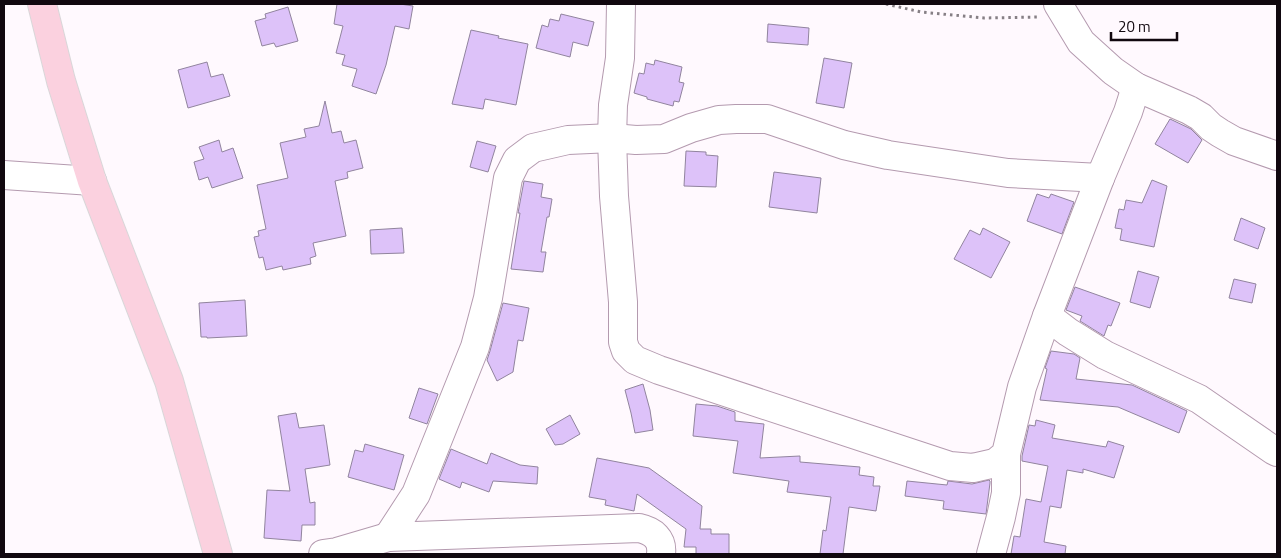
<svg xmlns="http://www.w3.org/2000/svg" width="1281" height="558" viewBox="0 0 1281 558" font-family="'Titillium Web',sans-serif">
	<rect width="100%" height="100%" fill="#fff9fe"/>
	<g fill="#ddc2f9" stroke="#91849e">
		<polygon points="337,4 400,4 413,6 409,29 395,26 386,65 376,94 352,86 357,69 342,65 345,55 336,53 343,26 334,24"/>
		<polygon points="288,7 298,41 276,47 274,43 262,46 255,21 266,18 265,14"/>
		<polygon points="561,14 594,22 588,46 573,42 570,57 536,48 542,25 548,27 550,19 559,21"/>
		<polygon points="768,24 809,28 808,45 767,42"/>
		<polygon points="471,30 499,36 498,38 528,44 516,105 485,99 483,109 452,104"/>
		<polygon points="824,58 852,63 844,108 816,103"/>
		<polygon points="655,60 682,67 679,82 684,83 679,102 674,101 673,106 647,99 647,97 634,93 639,73 644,74 646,63 654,65"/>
		<polygon points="207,62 211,77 223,74 230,96 188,108 178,70"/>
		<polygon points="325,101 332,133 341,131 344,143 356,140 363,168 347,172 348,178 335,181 346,236 313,243 316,256 310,258 311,264 283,270 282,266 266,270 263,257 259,258 254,237 259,236 258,231 266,229 257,185 288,178 280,143 306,137 304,129 319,126"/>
		<polygon points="1170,119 1191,129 1202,140 1188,163 1155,144"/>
		<polygon points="219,140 222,152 233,148 243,178 212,188 208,177 199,180 194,162 204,159 199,147"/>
		<polygon points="477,141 496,146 488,172 470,167"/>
		<polygon points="686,151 706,152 706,155 718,156 716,187 684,186"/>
		<polygon points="774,172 821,178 817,213 769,207"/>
		<polygon points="1152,180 1167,186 1154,247 1120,240 1122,229 1115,228 1119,209 1124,210 1126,200 1142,203"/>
		<polygon points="524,181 543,184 541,197 552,199 549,217 547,217 541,252 546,252 543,272 511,269 520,213 518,213"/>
		<polygon points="1037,194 1049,198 1051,194 1074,202 1062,234 1027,221"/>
		<polygon points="1241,218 1265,228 1258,249 1234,240"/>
		<polygon points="402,228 404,253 371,254 370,230"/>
		<polygon points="983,228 1010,242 991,278 954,259 970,230 980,235"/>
		<polygon points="1138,271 1159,277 1150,308 1130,302"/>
		<polygon points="1234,279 1256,284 1252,303 1229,298"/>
		<polygon points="1075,287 1120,303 1111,326 1108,325 1104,336 1080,321 1082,316 1066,310"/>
		<polygon points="245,300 247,336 207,338 207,337 201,337 199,303"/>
		<polygon points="503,303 529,308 523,341 518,340 513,372 497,381 487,360 490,351"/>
		<polygon points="1051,351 1074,354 1080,358 1076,379 1132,385 1187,411 1179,433 1118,407 1040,400 1047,369 1045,368"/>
		<polygon points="643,384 650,410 653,430 635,433 631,413 625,390"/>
		<polygon points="419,388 438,394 427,424 409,418"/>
		<polygon points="696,404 717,406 735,412 735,421 764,424 760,458 800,456 800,462 860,467 859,475 874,477 873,486 880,486 876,511 849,507 843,554 820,554 823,530 826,531 831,497 787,492 789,481 733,473 738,441 693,436"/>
		<polygon points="296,413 299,428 324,425 330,465 305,469 310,503 315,502 315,525 302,525 301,541 264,538 267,490 290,491 278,416"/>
		<polygon points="570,415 580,434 563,444 555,445 546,429"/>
		<polygon points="1036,420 1055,425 1052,438 1106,447 1108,441 1124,446 1114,478 1083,469 1083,473 1067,470 1061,508 1050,506 1044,542 1066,546 1065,554 1011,554 1014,536 1020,537 1026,499 1041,502 1048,466 1022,461 1022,456 1029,425 1035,426"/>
		<polygon points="365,444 404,455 394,490 348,477 355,450 363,452"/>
		<polygon points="451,449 487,464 491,453 520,465 538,467 537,484 493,481 489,492 462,482 460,488 439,479"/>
		<polygon points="597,458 649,468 702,506 700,529 711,529 711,534 729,534 729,554 696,554 696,547 684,547 686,529 637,494 634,511 605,505 606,500 589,497"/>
		<polygon points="989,480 990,481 990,483 986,514 943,509 944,501 905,496 907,481 947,485 948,481 972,484"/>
	</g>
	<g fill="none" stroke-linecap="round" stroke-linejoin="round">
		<defs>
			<g id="minor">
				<polyline points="621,4 620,58 613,105 612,138 614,196 623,302 623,342 626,351 635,360 659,370 950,466 973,468 995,463 1006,454 1022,387 1047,316 1100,178 1128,112 1136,87"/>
				<polyline points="1058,4 1081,42 1113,71 1136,87 1189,110 1201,117 1211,127 1220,133 1234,141 1277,156"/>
				<polyline points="4,175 92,181"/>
				<polyline points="1047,316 1068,332 1105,355 1199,399 1273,450 1277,452"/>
				<polyline points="388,537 416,494 475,347 488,298 508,178 517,160 533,148 568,140 612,138 636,140 664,139 691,128 719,120 736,119 767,119 844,145 888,155 1008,173 1100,178"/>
				<path d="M323,554L337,552L388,537L639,528C653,531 663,539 661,554"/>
				<polyline points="991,554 1001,517 1006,493 1006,454"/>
			</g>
			<polyline id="major" points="42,4 61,81 92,181 169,381 218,554"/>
		</defs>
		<use href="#minor" stroke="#b49aaf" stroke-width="30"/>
		<use href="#major" stroke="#d9d7d9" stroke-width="30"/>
		<polyline stroke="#867f85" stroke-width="3" stroke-dasharray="2.5 4" stroke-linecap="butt" points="886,4 921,12 984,18 1039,17"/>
		<use href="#minor" stroke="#fff" stroke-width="28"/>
		<use href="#major" stroke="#fbd1df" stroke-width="28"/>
	</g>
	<rect width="1281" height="558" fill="none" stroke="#11080f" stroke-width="10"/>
	<path d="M1111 32v8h66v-8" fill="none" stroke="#11080f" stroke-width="2.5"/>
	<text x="1118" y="32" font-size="15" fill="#11080f" stroke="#fff9fe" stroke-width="4" paint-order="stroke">20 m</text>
</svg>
